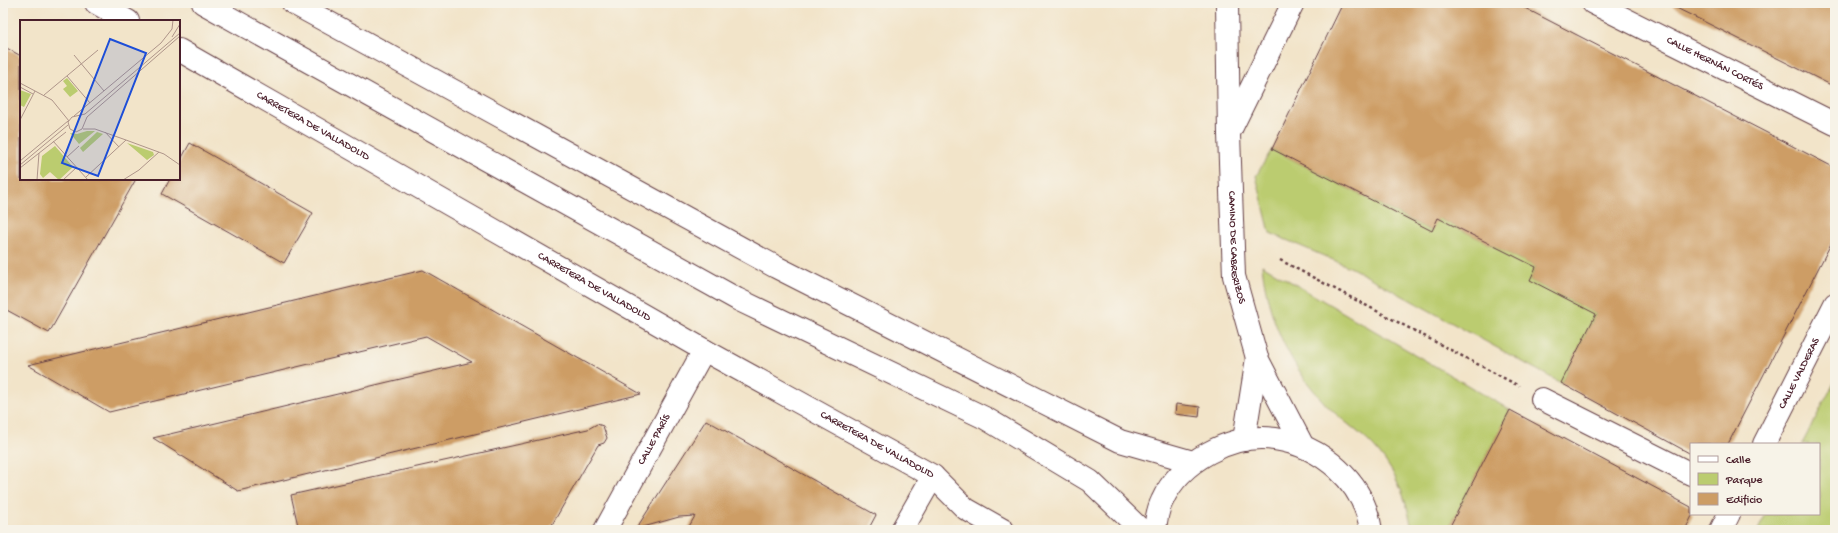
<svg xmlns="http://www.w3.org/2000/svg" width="1838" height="533" viewBox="0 0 1838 533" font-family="'Gochi Hand',sans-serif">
	<rect width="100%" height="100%" fill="#f7f3e8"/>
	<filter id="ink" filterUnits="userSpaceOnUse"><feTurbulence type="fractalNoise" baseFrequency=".025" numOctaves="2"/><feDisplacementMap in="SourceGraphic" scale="8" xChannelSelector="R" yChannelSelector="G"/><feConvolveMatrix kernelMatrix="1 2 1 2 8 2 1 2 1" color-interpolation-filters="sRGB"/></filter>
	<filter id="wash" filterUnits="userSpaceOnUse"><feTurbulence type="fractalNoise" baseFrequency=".012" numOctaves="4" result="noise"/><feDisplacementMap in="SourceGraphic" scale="16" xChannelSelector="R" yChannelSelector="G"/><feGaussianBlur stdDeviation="0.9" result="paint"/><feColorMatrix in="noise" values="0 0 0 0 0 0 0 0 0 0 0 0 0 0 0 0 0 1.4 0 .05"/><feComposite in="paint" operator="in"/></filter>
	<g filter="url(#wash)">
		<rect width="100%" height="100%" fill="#f2e4c9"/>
		<g fill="#bbcc6f" stroke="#82764d">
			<polygon points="1272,149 1431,231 1438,218 1536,267 1530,280 1596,314 1561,383 1352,268 1270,233 1256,176"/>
			<path d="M1262,265L1510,410L1448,530H1412C1407,499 1395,469 1373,446C1357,429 1336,417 1321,399C1287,361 1267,315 1262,265Z"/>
			<polygon points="1835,381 1835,530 1758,530 1766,514 1819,514 1819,444 1802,444"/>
		</g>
		<g id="blocks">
			<g fill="#cd9d65">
				<polygon points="1343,3 1515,3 1835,168 1835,236 1728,444 1691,444 1691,454 1561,383 1596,314 1530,280 1536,267 1438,218 1432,231 1272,149"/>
				<polygon points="1666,3 1835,3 1835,87 1701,20"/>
				<polygon points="3,46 21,56 21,179 136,179 49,333 3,308"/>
				<polygon points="190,143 313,213 284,263 162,194 170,179 179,179 179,163"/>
				<polygon points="423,270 641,394 238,491 153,438 472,362 426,336 109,412 28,365"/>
				<polygon points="1176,404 1200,407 1199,417 1175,414"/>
				<polygon points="1510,410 1691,507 1691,514 1693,514 1685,530 1448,530"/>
				<polygon points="706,420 876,515 868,530 687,530 695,516 679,517 636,529"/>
				<polygon points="597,424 603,426 607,438 604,443 598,445 549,530 299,530 291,495 588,429"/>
			</g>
		</g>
	</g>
	<g filter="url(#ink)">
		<use href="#blocks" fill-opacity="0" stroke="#633d43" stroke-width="1"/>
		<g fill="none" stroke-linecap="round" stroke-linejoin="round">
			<defs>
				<g id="minor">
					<polyline points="96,3 128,21"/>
					<path id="s1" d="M1227,3L1229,134L1234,276L1257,358L1303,446"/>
					<path id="s2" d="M1593,3L1835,124"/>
					<path id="s3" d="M179,50L704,350L933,476L966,509L1003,530"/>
					<polyline points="1230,131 1293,3"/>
					<polyline points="1542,399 1691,474"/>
					<polyline points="1244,440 1257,358"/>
					<path id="s4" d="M1764,444L1835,304"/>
					<path id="s5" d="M605,530L704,350"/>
					<polyline points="902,530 933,476"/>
					<polyline points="1721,530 1729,514"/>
				</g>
				<g id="highway">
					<polyline points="203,3 737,299 985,418 1090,481 1141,530"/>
					<polyline points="293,3 776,267 1120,441 1193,462"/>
					<path d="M1155,530C1156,520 1158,509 1162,501C1180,461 1231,433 1275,439C1322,446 1364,482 1371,530"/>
				</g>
			</defs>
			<use href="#minor" stroke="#633d43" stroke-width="24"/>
			<use href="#highway" stroke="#633d43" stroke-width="24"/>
			<polyline stroke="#633d43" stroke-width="2.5" stroke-dasharray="3 3" stroke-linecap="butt" points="1280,260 1519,386"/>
			<use href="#minor" stroke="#fff" stroke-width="22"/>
			<use href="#highway" stroke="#fff" stroke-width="22"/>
		</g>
	</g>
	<g text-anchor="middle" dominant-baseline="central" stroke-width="3" stroke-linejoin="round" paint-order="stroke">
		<g font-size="11" fill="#4a1f2b" stroke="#f7f3e8">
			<text stroke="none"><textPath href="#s2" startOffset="136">CALLE HERNÁN CORTÉS</textPath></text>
			<text stroke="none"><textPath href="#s3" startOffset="154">CARRETERA DE VALLADOLID</textPath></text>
			<text stroke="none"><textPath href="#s1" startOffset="245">CAMINO DE CABRERIZOS</textPath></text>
			<text stroke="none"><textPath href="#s3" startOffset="478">CARRETERA DE VALLADOLID</textPath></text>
			<text stroke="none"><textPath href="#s4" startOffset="79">CALLE VALDERAS</textPath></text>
			<text stroke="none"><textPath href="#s5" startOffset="103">CALLE PARÍS</textPath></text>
			<text stroke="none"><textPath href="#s3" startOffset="802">CARRETERA DE VALLADOLID</textPath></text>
		</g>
	</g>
	<g transform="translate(20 20)">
		<rect width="160" height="160" fill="#f2e4c9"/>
		<path d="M47,58L58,71L50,77L43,69L47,66L43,61ZM0,70L11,74L4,87L0,85ZM67,111H75L59,124L50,113L57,114ZM77,112L83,114L63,132L60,128ZM107,123L133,132L134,135L127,140ZM35,126L53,147L39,160L30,152L23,158L20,154L22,136Z" fill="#bbcc6f"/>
		<path fill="none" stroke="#af958a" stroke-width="1" d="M160,13L65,94L52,97L48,102L50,109L56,112L62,109L67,97L160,16M152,17L160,4M54,35L84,71M47,56L70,83M0,63L32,80L49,101M0,67L13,74M24,75L78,30M54,96L141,23L152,9L153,0M0,100L15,71M63,109H75L106,120L144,134L160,145M85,112L99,127M33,121L68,160M47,137L59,126M0,141L48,101M0,145L48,105M0,148L46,112M66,157L106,120M17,160L19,133M43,160L57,147M103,160L119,150L139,132"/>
		<path fill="#1d4ed8" fill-opacity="0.15" stroke="#1d4ed8" stroke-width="2" d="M90,19L126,33L78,156L42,143Z"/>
		<rect width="160" height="160" fill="none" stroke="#4a1f2b" stroke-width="2"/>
	</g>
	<rect width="1838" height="533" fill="none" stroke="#f7f3e8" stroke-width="16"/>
	<rect x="1690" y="443" width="130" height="72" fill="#f7f3e8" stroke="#b29e9c"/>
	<rect x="1698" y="456" width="20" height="6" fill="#ffffff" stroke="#b29e9c"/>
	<text x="1726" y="463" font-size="12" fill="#4a1f2b">Calle</text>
	<rect x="1698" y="473" width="20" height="12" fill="#bbcc6f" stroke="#b29e9c"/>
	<text x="1726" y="483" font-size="12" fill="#4a1f2b">Parque</text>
	<rect x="1698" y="493" width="20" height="12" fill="#cd9d65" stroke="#b29e9c"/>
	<text x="1726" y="503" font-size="12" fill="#4a1f2b">Edificio</text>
</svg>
